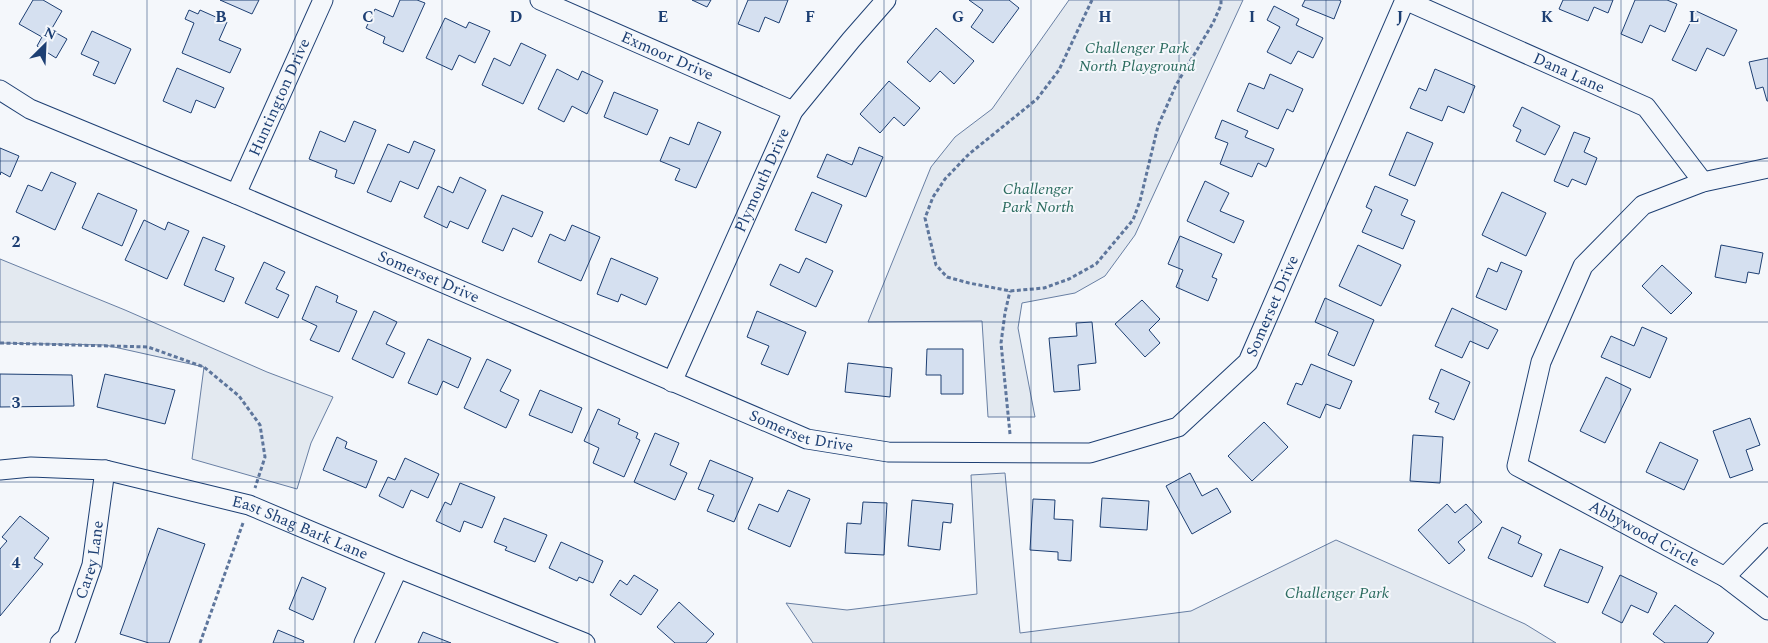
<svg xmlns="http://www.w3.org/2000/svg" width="1768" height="643" viewBox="0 0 1768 643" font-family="Spectral,serif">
	<rect width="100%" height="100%" fill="#f4f7fb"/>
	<g fill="#e3e9f0" stroke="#687fa3">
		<polygon points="1069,0 1243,0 1135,235 1105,276 1075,293 1022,303 1018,328 1035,417 988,417 982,321 868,322 931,167 955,137 992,109"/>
		<polygon points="0,259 125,310 267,372 333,397 311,443 297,489 192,459 204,367 105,345 0,343"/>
		<polygon points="1005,473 1020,633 1191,611 1336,540 1525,624 1556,643 813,643 786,603 847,610 977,594 971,475"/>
	</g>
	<g fill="#d5e0f0" stroke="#1d3f73">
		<polygon points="33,0 43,0 62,11 51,30 67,39 56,58 37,46 42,37 19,24"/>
		<polygon points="220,0 259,0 252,14"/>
		<polygon points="400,0 417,0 425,3 403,52 383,43 385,37 366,28 375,9 393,17"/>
		<polygon points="692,0 711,0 707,7"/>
		<polygon points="748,0 788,0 779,23 765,17 759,32 738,24"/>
		<polygon points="969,0 1009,0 1019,8 993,43 971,27 983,10"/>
		<polygon points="1305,0 1339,0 1341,1 1334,19 1302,6"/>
		<polygon points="1563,0 1613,0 1608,13 1594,7 1588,21 1559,9"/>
		<polygon points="1635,0 1667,0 1677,4 1665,32 1650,25 1642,43 1621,34"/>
		<polygon points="1274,6 1299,19 1296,25 1323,38 1313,58 1298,51 1291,64 1267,52 1280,27 1267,20"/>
		<polygon points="189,10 198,14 200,10 227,22 219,40 241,49 230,73 182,53 194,23 185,19"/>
		<polygon points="1696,11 1737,30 1724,56 1707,48 1696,71 1672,60"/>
		<polygon points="445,18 466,28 469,22 490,31 475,63 459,55 452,70 426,58"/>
		<polygon points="936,28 974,61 954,84 940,71 930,82 907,62"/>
		<polygon points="92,31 131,49 115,84 93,75 99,62 81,54"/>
		<polygon points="521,43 546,55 523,104 482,85 494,58 510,66"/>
		<polygon points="1768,58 1768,101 1767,101 1763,87 1756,89 1749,62"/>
		<polygon points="177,68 224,88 215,108 196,100 191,113 163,101"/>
		<polygon points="557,69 578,80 582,71 603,81 587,114 572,106 564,122 538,109"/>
		<polygon points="1435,69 1475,86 1464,113 1448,106 1442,121 1410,108 1419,88 1426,91"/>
		<polygon points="1270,74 1303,89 1293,112 1287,109 1278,129 1237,111 1249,83 1264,89"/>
		<polygon points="889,81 920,108 904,126 894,117 880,133 860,114"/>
		<polygon points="614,92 658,110 647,135 604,117"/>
		<polygon points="1522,107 1560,126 1545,155 1516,141 1521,130 1513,126"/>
		<polygon points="1222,120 1248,131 1245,137 1274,149 1266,167 1258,163 1252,177 1220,164 1228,143 1215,138"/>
		<polygon points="354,121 376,130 354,184 335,177 337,170 309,159 320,131 345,142"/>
		<polygon points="698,122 721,132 696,188 675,180 680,169 660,161 670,137 689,145"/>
		<polygon points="1407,132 1433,143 1415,186 1389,175"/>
		<polygon points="1574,132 1590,138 1584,152 1597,158 1586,185 1572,179 1568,187 1554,181"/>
		<polygon points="414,141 435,150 418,189 400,181 391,202 367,192 388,144 409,153"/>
		<polygon points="859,147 883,157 866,197 817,177 827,154 852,165"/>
		<polygon points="0,148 19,156 10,177 1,172 0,175"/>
		<polygon points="51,172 76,183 55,230 16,212 28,185 42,191"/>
		<polygon points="460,177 486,190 468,229 450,221 447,228 424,217 438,186 453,193"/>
		<polygon points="1205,181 1229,193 1220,211 1244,221 1234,243 1187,221"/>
		<polygon points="1375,186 1408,200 1401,215 1415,221 1403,249 1362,232 1372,210 1366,207"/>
		<polygon points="812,192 842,205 826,243 795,230"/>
		<polygon points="1502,192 1546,213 1526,256 1482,235"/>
		<polygon points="98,193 137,210 122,246 82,228"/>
		<polygon points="502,195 543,212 532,237 513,228 503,251 482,242"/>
		<polygon points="144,220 165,230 168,222 189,231 167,279 125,260"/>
		<polygon points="572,225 600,237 581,281 538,262 550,234 565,241"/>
		<polygon points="1180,236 1222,254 1212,277 1217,279 1208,301 1176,287 1183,270 1168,264"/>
		<polygon points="203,237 225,246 215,270 234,278 224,302 184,285"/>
		<polygon points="1358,245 1401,265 1381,306 1339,286"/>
		<polygon points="1721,245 1763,253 1759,274 1748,272 1746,283 1715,277"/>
		<polygon points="611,258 658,278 646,305 621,294 618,302 597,294"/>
		<polygon points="806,258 833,271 816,307 770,285 780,264 799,273"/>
		<polygon points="264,262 285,272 276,289 289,295 278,318 245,303"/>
		<polygon points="1501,262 1522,271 1506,310 1476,297 1488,268 1497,272"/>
		<polygon points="1662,265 1692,293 1671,314 1642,286"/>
		<polygon points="316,286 338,296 336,302 357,311 339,352 310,340 317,326 302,319"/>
		<polygon points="1325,298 1374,320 1354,366 1328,355 1338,332 1315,322"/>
		<polygon points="1142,300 1160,319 1149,330 1160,343 1145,357 1115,324"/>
		<polygon points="1452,308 1498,330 1488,349 1470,341 1462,358 1435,346"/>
		<polygon points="374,311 397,322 386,344 405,353 393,378 352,359"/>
		<polygon points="757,311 806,332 788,375 761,364 769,346 747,337"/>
		<polygon points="1092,322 1096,363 1078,365 1080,390 1054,392 1049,338 1077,336 1076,323"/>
		<polygon points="1642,327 1667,338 1650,378 1601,357 1611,336 1634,346"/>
		<polygon points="428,339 471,358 458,388 443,381 437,395 408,383"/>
		<polygon points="927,349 963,349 963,394 941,394 941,375 926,375"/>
		<polygon points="487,359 511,370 500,391 519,400 506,428 464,408"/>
		<polygon points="848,363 892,368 890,397 845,392"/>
		<polygon points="1311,364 1352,381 1340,409 1326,404 1320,418 1287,404 1296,383 1302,385"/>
		<polygon points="1441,369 1470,382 1454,420 1435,412 1439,403 1429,399"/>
		<polygon points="0,374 72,375 74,406 0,407"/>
		<polygon points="105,374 175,390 165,424 97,407"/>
		<polygon points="1606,377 1631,389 1605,443 1580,431"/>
		<polygon points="540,390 582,408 572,433 529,415"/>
		<polygon points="598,409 620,419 618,424 638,433 636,438 640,440 624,477 593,463 599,448 584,441"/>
		<polygon points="1750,418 1760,445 1746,450 1753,470 1730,478 1713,431"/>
		<polygon points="1264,422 1288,447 1252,481 1228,456"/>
		<polygon points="655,433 679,443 670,465 687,473 675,500 634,482"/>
		<polygon points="1413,435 1443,437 1440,483 1410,481"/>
		<polygon points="337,437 347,442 345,448 377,461 366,488 323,470"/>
		<polygon points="1660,442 1698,460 1684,490 1646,472"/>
		<polygon points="405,458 439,474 428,498 411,490 403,508 379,496 388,477 395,480"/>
		<polygon points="710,460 753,478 734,522 707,511 714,495 698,489"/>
		<polygon points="1190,473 1202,496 1217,488 1231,512 1192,534 1166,486"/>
		<polygon points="460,483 495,497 482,528 464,521 460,532 436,521 445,502 451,505"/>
		<polygon points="788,490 810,499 790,547 748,529 759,504 778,512"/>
		<polygon points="1102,498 1149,501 1147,530 1100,527"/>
		<polygon points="1033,499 1055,500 1054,519 1073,520 1071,561 1058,560 1058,552 1030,550"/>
		<polygon points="912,500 953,504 951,523 943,522 940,550 908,546"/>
		<polygon points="863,502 887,503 884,555 845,553 847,523 861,524"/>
		<polygon points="1447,504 1455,513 1466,504 1482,522 1458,542 1465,550 1449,564 1418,530"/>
		<polygon points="20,516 49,538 34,558 43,564 0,616 0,549 7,541 2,537"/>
		<polygon points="504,518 547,535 535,562 505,550 507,547 494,542"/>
		<polygon points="1502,527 1521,536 1518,543 1542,554 1532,577 1488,558"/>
		<polygon points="158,528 205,544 169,643 149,643 120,634"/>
		<polygon points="561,542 603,561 593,583 579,577 577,581 549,568"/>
		<polygon points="1560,549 1603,567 1588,603 1544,586"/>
		<polygon points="634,575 658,590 641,615 610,595 620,580 627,585"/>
		<polygon points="1620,575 1657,593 1648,613 1631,605 1622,623 1602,613"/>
		<polygon points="302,577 326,588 313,620 289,609"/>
		<polygon points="679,602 714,634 706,643 675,643 657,627"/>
		<polygon points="1675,605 1714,633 1707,643 1665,643 1653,634"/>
		<polygon points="278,630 304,641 303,643 273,643"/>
		<polygon points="423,632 451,643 418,643"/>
	</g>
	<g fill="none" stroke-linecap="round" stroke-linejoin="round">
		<defs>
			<g id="street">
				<path id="s1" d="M540,0L793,111"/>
				<path id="s2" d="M0,90L30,109L236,194L807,439L888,452L1090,453L1178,427L1248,362L1405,0L1646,107L1703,182"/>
				<path id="s3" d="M1768,168L1703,182L1643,205L1583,266L1541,362L1517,466L1725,577L1768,610"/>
				<path id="s4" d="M236,194L323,0"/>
				<path id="s5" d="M672,382L793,111L851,40L886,0"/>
				<path id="s6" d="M0,470L31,467L105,470L249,505L398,568L585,643"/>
				<polyline points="1725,577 1768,533"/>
				<path id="s7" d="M60,643L67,637L92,565L105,470"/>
				<polyline points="364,643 398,568"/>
			</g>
		</defs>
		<use href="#street" stroke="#1d3f73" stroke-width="21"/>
		<g stroke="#5e769c" stroke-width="3" stroke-dasharray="4 2.5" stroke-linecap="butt">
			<polyline points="1092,0 1059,70 1037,99 969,154 945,179 933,197 925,218 936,265 947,277 969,283 1010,291 1044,288 1069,279 1096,264 1133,220 1140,201 1158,126 1176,85 1213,23 1221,5 1221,0"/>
			<polyline points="0,343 148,347 204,367 239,396 260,425 265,457 255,488"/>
			<polyline points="1010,434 1001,343 1005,313 1010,291"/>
			<polyline points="200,643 243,523"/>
		</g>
		<use href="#street" stroke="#f4f7fb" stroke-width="19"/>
	</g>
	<path fill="none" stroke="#1d3f73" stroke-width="1" stroke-opacity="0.55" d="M147,0V643M295,0V643M442,0V643M589,0V643M737,0V643M884,0V643M1031,0V643M1179,0V643M1326,0V643M1473,0V643M1621,0V643M0,161H1768M0,322H1768M0,482H1768"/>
	<g text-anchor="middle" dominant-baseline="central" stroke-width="4" stroke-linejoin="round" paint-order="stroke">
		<g font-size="16" font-style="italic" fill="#2c6c60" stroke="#f4f7fb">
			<text x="1137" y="48">Challenger Park<tspan x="1137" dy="18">North Playground</tspan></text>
			<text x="1038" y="189">Challenger<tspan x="1038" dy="18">Park North</tspan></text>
			<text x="1337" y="593">Challenger Park</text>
		</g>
		<g font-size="16" fill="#1d3f73" stroke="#f4f7fb">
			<text stroke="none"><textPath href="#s1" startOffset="139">Exmoor Drive</textPath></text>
			<text stroke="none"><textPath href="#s2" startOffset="1925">Dana Lane</textPath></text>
			<text stroke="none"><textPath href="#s4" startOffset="106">Huntington Drive</textPath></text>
			<text stroke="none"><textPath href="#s5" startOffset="221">Plymouth Drive</textPath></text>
			<text stroke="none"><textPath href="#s2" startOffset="468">Somerset Drive</textPath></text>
			<text stroke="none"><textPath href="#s2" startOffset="1412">Somerset Drive</textPath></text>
			<text stroke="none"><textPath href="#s2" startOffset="872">Somerset Drive</textPath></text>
			<text stroke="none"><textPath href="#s6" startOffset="309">East Shag Bark Lane</textPath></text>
			<text stroke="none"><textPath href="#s3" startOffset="572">Abbywood Circle</textPath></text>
			<text stroke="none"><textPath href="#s7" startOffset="90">Carey Lane</textPath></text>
		</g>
	</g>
	<g font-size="16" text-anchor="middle" font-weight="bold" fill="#1d3f73" stroke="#f4f7fb" stroke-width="4" stroke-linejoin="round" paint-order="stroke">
		<text x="221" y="22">B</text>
		<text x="368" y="22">C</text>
		<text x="516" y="22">D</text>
		<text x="663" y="22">E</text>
		<text x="810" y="22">F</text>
		<text x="958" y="22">G</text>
		<text x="1105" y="22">H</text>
		<text x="1252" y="22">I</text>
		<text x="1400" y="22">J</text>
		<text x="1547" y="22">K</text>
		<text x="1694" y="22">L</text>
		<text x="16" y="247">2</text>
		<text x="16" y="408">3</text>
		<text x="16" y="568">4</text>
	</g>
	<g transform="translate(45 45) rotate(24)" stroke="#f4f7fb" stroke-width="4" paint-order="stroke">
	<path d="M0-4L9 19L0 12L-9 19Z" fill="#1d3f73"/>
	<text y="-8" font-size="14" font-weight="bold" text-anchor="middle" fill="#1d3f73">N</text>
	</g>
</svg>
